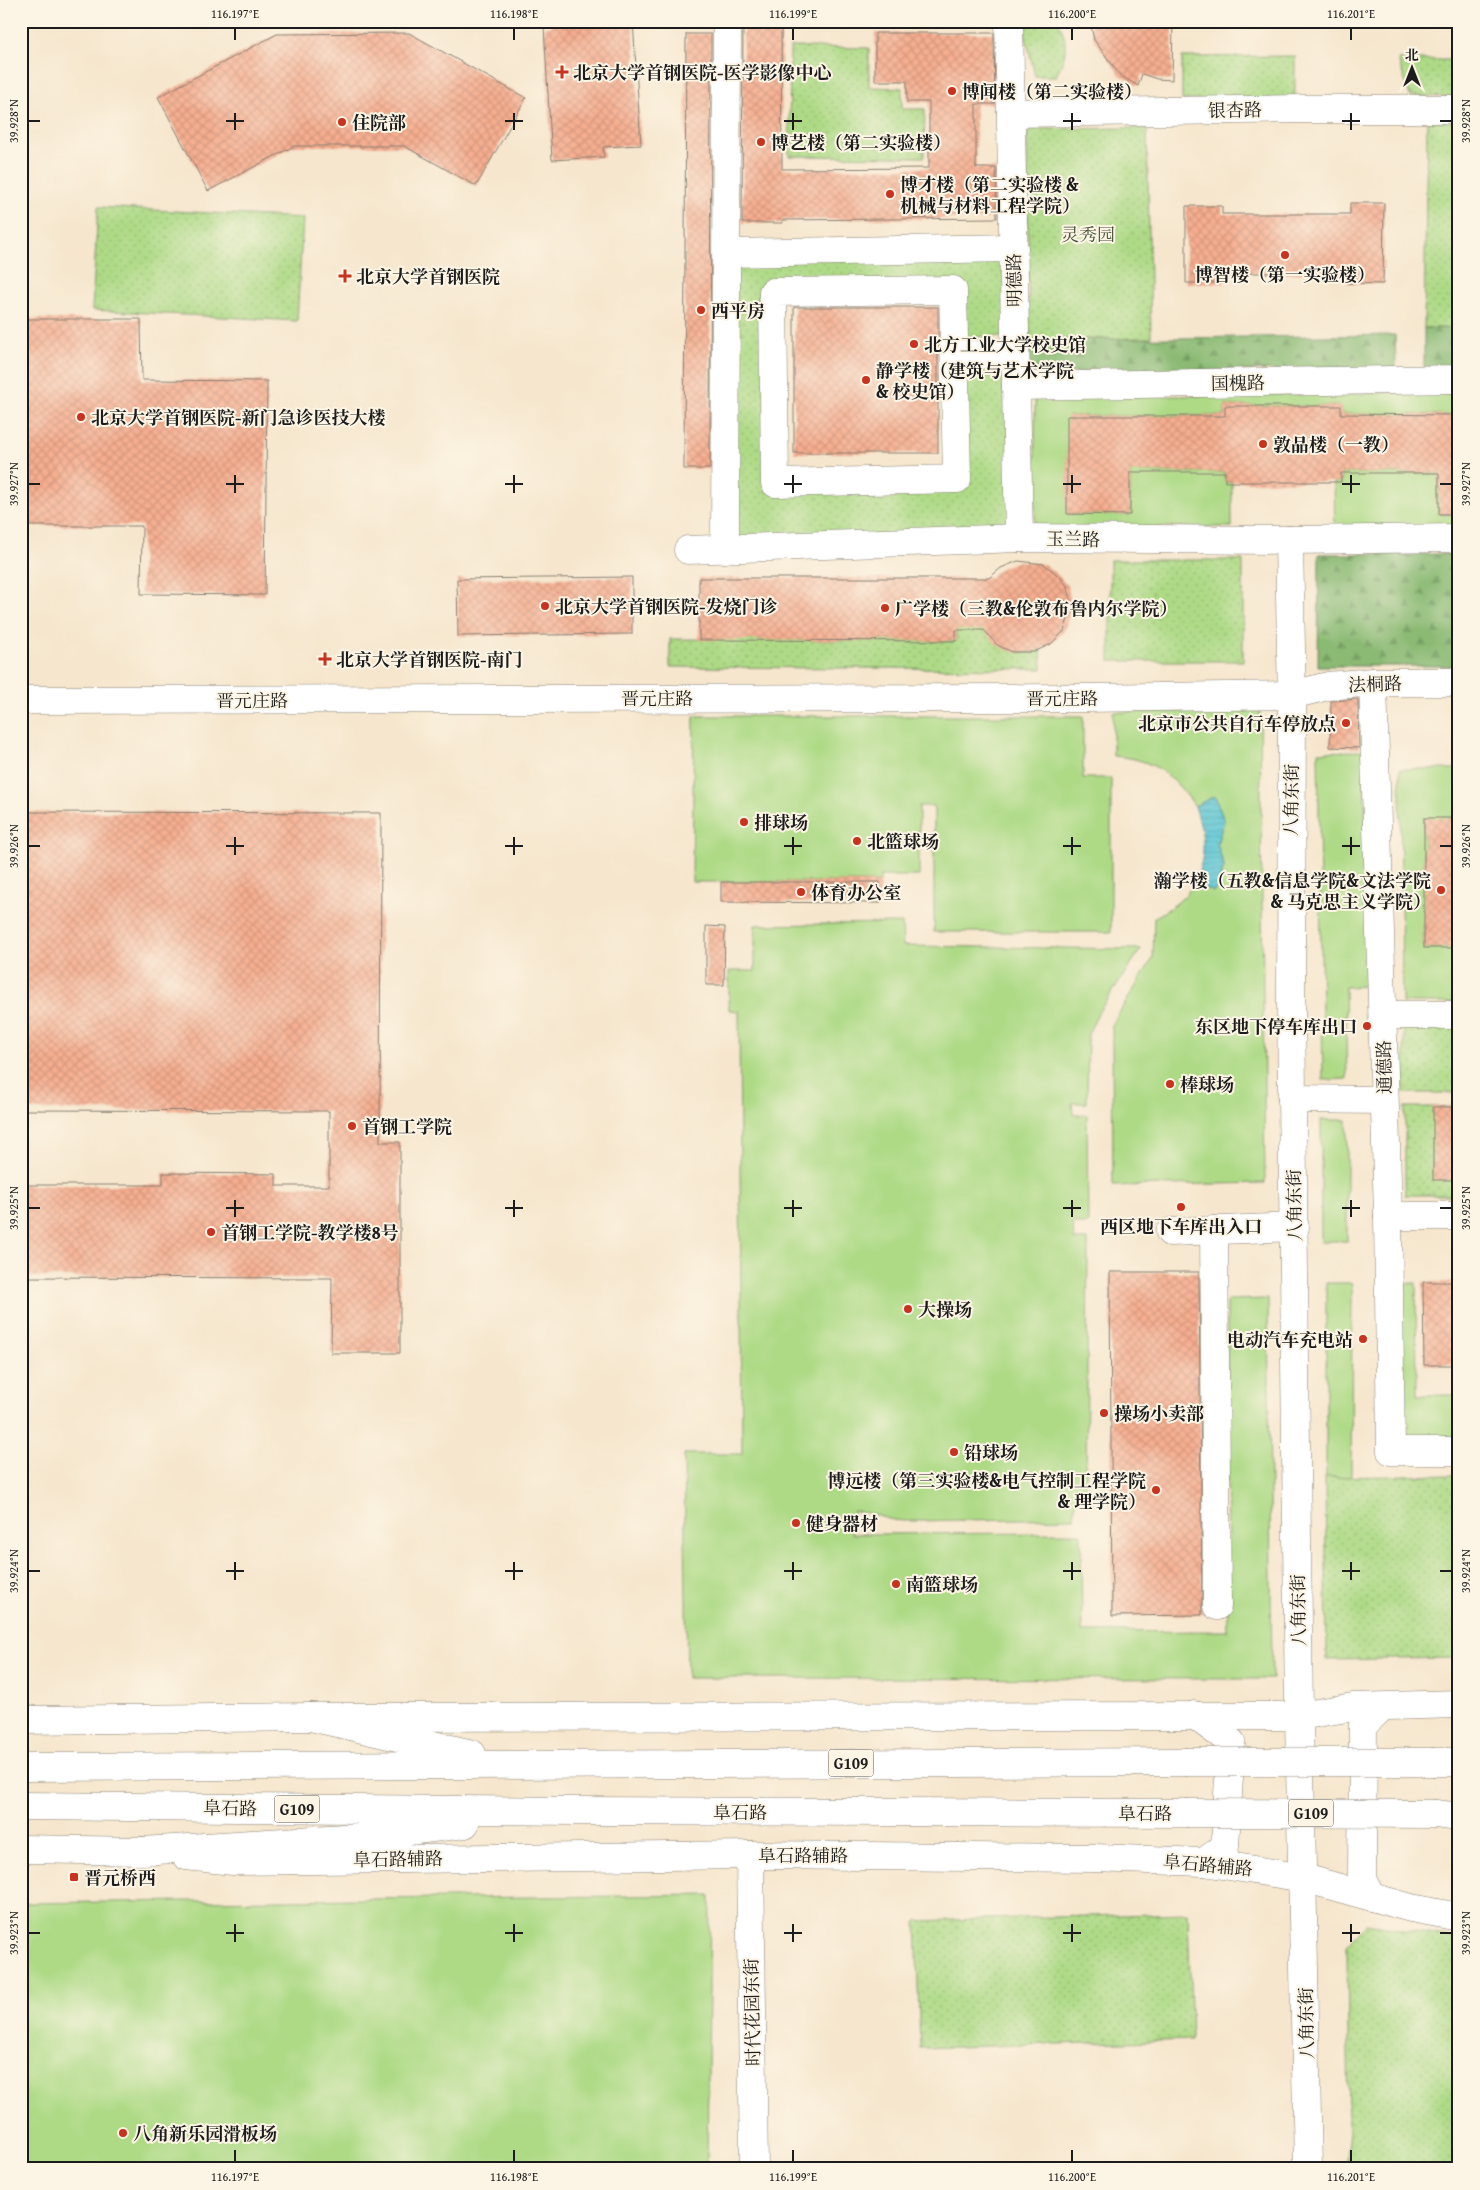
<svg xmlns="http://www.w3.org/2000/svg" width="1480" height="2190" viewBox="0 0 1480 2190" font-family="'Gentium Book Plus','Noto Serif SC',serif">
	<defs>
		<pattern id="forest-firs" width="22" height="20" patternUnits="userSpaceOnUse" patternTransform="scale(1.25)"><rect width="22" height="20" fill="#8aba73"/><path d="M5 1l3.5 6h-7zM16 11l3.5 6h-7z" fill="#769f63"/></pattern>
		<pattern id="park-dots" width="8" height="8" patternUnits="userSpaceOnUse" patternTransform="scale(1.25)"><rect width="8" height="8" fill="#aeda86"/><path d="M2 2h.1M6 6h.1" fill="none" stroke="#95ba73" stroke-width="1.8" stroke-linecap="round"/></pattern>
		<pattern id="water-rules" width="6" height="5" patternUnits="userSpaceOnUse" patternTransform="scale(1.25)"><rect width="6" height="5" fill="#5bc6d4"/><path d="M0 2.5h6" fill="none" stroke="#4faab5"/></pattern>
		<pattern id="building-cross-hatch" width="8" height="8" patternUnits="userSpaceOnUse" patternTransform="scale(1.25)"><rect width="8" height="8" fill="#f6ae90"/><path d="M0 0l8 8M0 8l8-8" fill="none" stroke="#d2957c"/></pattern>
	</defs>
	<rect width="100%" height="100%" fill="#fcf5e5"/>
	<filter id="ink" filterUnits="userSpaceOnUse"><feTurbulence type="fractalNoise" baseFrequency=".02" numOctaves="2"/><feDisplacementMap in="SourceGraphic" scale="10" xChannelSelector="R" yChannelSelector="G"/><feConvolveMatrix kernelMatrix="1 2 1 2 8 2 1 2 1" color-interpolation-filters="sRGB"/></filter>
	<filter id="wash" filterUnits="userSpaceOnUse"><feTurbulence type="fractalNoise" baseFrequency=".0096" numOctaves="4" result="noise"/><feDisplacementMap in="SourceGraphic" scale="20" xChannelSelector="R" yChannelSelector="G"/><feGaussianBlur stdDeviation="1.12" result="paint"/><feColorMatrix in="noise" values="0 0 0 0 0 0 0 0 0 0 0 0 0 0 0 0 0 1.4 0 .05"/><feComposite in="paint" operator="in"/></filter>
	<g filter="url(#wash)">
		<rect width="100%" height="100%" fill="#f6e6cd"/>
		<g fill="#aeda86" stroke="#657b51">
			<polygon points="1459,392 1459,415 1341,414 1340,406 1225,406 1225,416 1068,416 1068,514 1130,515 1130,472 1225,472 1225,482 1232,482 1232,527 1035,527 1035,398"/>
			<polygon points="1341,473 1439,473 1439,514 1459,514 1459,529 1335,530 1334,482 1341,482"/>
			<path d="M1260,711L1265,1183L1113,1186L1112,1025L1153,958L1154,918C1170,908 1185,900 1194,883L1214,892L1224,867L1217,843L1224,821L1215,796L1195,806C1171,774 1155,759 1113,756V712Z"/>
			<polygon points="694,716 1083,716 1083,778 1111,778 1111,932 934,932 934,806 919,806 919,876 880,876 880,882 692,882"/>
			<polygon points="1364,751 1368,986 1345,987 1347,1079 1323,1080 1318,752"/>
			<polygon points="1400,769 1459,769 1459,818 1424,819 1424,948 1459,948 1459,1003 1402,1003"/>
			<path d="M902,923L903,946L1141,949L1098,1013L1088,1034L1087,1103H1072L1073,1115H1087L1088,1224H1073L1074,1240H1088L1086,1496L1075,1502L1074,1518L914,1521C905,1521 897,1521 889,1519C876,1516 866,1511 853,1511L852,1534L1081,1533L1082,1632L1228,1631L1227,1300L1268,1299L1272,1679L687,1678L684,1454H742L739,1011L729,1010V971H755V925Z"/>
			<rect x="1321" y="1120" width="26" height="121"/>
			<polygon points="1326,1283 1352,1283 1351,1477 1326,1477"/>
			<polygon points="1397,1283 1416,1283 1417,1395 1458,1395 1459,1441 1398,1442"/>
			<polygon points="710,1895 707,2169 21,2169 21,1903"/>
		</g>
		<g fill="url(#forest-firs)" stroke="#536b48">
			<rect x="1424" y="328" width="35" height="40"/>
			<polygon points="1395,335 1396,369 1030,373 1029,340"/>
			<polygon points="1319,554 1459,554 1459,666 1318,666"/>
		</g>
		<g fill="url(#park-dots)" stroke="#657b51">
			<path d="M1022,21H1058C1069,44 1067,54 1056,76H1035Z"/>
			<polygon points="790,47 869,48 869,87 902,88 902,109 925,109 924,157 789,156"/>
			<polygon points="1295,56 1295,99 1182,100 1182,57"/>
			<polygon points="1398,60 1456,60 1459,70 1459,97 1410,96"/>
			<polygon points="1427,121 1459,122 1459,328 1424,328"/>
			<polygon points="1147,128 1151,338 1029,340 1027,129"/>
			<polygon points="98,207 303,218 297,321 92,310"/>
			<polygon points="1007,257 1007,336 963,337 962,282 765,285 767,492 964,487 963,365 1008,365 1012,531 732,541 733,258"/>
			<rect x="1110" y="560" width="133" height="101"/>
			<path d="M980,621C993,645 1014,660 1041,649L1042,669L670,667V639L956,641V630Z"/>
			<rect x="1404" y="1024" width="55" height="69"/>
			<rect x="1405" y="1107" width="54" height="88"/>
			<polygon points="1459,1475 1459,1658 1327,1660 1325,1477"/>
			<polygon points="1188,1913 1192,2040 920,2048 916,1921"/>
			<polygon points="1366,1924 1459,1939 1459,2169 1345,2169 1349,2131 1347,1945"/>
		</g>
		<path fill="url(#water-rules)" stroke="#3c7178" d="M1215,796L1224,821L1217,843L1224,867L1219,883L1214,892L1194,883C1208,854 1204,835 1195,806Z"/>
		<g id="blocks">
			<g fill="url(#building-cross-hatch)">
				<polygon points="551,21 633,21 641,145 603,147 604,157 552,160 544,27 551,26"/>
				<polygon points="743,21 781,21 782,169 929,168 929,102 907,102 907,81 875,81 875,33 994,33 995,104 976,104 976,168 996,168 997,218 782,220 783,223 742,223"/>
				<polygon points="1090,21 1173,21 1172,80 1157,79 1142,74 1138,86 1120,75 1094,40"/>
				<polygon points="409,33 526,98 476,186 404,146 294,146 208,191 158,97 277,34"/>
				<polygon points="686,34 711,34 710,469 684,469"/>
				<polygon points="1350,203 1384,203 1383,284 1347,283 1347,274 1284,273 1224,273 1224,283 1186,283 1186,206 1222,206 1222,214 1350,214"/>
				<rect x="794" y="307" width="144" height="146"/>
				<polygon points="21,319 141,319 142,380 267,381 265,595 141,594 142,526 21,526"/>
				<polygon points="1225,406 1341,406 1341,414 1459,415 1459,514 1439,514 1439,473 1341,473 1341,482 1225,482 1225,472 1130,472 1130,515 1067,514 1067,416 1225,416"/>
				<polygon points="1018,561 1044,564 1060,577 1067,586 1070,596 1070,613 1064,631 1051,644 1034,652 1013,652 1003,648 996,644 984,630 956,630 956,641 699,640 699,578 989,578 1001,568"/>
				<polygon points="632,577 632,634 458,636 457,579"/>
				<polygon points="1358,699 1359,748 1330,747 1331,701"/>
				<polygon points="21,812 381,813 380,1142 400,1142 400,1353 331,1353 332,1278 21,1277 21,1185 163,1185 163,1173 276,1174 276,1186 329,1186 329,1111 21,1110"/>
				<rect x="1424" y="818" width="35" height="130"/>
				<polygon points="721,882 880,882 880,903 721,902"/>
				<polygon points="706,926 725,927 724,985 706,985"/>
				<rect x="1433" y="1107" width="26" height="73"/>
				<polygon points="1110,1272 1199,1272 1202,1615 1112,1616"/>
				<polygon points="1423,1282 1459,1282 1459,1365 1424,1365"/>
			</g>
		</g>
	</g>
	<g filter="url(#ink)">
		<use href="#blocks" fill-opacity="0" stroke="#898174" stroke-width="1"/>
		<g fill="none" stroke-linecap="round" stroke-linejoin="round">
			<defs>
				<g id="minor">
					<polyline points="1009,21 1019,538"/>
					<polyline points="1011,113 1306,109 1459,109"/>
					<polyline points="727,253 1014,248"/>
					<polygon points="953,290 957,479 775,483 773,292"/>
					<polyline points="955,355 1015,354"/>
					<polyline points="1016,386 1459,379"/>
					<polyline points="1289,540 1292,704 1291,1004 1299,1716 1308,2169"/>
					<polyline points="725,549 727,21"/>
					<polyline points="688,550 1019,538 1289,540 1459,538"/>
					<polyline points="1373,682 1388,1216 1391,1451 1459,1451"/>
					<polyline points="21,700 1085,698 1292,695 1328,686 1373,682 1459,682"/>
					<polyline points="1383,1015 1459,1015"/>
					<polyline points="1292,1099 1384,1100"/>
					<polyline points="1388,1216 1459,1216"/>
					<polyline points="1214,1230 1217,1606"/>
					<polyline points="1170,1232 1295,1227"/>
					<polyline points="750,1855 754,2169"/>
					<polyline points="186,1856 233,1861 750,1855 1094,1858 1204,1862 1304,1878 1411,1908 1459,1917"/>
				</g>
				<g id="major">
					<polyline points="1194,1715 1231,1742 1225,1847 1204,1862"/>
					<polyline points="21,1720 311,1717 1299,1716 1353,1707 1459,1704"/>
					<polyline points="21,1849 142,1851"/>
					<polyline points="1371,1897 1362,1879 1363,1725 1382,1707"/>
				</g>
				<g id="highway">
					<polyline points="311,1717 472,1754"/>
					<polyline points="1434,1762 1459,1762"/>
					<polyline points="21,1767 1185,1762"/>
					<polyline points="21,1806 573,1811 1186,1813"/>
					<polyline points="1436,1814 1459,1817"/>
					<polyline points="142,1851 359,1837 465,1824"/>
				</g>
			</defs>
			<use href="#minor" stroke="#898174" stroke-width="29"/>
			<use href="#major" stroke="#898174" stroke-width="29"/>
			<use href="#highway" stroke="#898174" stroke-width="29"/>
			<use href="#minor" stroke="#fff" stroke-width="28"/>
			<use href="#major" stroke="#fff" stroke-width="28"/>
			<use href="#highway" stroke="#fff" stroke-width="28"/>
			<defs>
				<g id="highway-bridge">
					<polyline points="1185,1762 1434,1762"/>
					<polyline points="1186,1813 1436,1814"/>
				</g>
			</defs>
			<use href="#highway-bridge" stroke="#898174" stroke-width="29" stroke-linecap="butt"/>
			<use href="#highway-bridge" stroke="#fff" stroke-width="28"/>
		</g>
	</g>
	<path fill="none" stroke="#1c1c1c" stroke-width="2" d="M235,28V40M514,28V40M793,28V40M1072,28V40M1351,28V40M235,113V130M514,113V130M793,113V130M1072,113V130M1351,113V130M28,121H40M226,121H244M505,121H523M784,121H802M1063,121H1081M1342,121H1360M1440,121H1452M235,475V493M514,475V493M793,475V493M1072,475V493M1351,475V493M28,484H40M226,484H244M505,484H523M784,484H802M1063,484H1081M1342,484H1360M1440,484H1452M235,837V855M514,837V855M793,837V855M1072,837V855M1351,837V855M28,846H40M226,846H244M505,846H523M784,846H802M1063,846H1081M1342,846H1360M1440,846H1452M235,1200V1217M514,1200V1217M793,1200V1217M1072,1200V1217M1351,1200V1217M28,1208H40M226,1208H244M505,1208H523M784,1208H802M1063,1208H1081M1342,1208H1360M1440,1208H1452M235,1562V1580M514,1562V1580M793,1562V1580M1072,1562V1580M1351,1562V1580M28,1571H40M226,1571H244M505,1571H523M784,1571H802M1063,1571H1081M1342,1571H1360M1440,1571H1452M235,1924V1942M514,1924V1942M793,1924V1942M1072,1924V1942M1351,1924V1942M28,1933H40M226,1933H244M505,1933H523M784,1933H802M1063,1933H1081M1342,1933H1360M1440,1933H1452M235,2150V2162M514,2150V2162M793,2150V2162M1072,2150V2162M1351,2150V2162"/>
	<g fill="#c8321e" stroke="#fcf5e5" stroke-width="2">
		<path d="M559.5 64.5h5v5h5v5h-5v5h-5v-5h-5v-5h5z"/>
		<circle cx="952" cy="91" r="5"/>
		<circle cx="342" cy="122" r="5"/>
		<circle cx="761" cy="142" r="5"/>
		<circle cx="890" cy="194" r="5"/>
		<circle cx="1285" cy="255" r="5"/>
		<path d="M342.5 268.5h5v5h5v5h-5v5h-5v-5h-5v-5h5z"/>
		<circle cx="701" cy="310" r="5"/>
		<circle cx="914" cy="344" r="5"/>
		<circle cx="866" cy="380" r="5"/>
		<circle cx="81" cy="417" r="5"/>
		<circle cx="1263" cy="444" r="5"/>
		<circle cx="545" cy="606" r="5"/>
		<circle cx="885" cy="608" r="5"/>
		<path d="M322.5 651.5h5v5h5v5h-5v5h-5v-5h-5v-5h5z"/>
		<circle cx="1346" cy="723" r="5"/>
		<circle cx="744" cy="822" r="5"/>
		<circle cx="857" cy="841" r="5"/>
		<circle cx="1441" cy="890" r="5"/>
		<circle cx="801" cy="892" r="5"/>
		<circle cx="1367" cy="1026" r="5"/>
		<circle cx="1170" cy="1084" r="5"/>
		<circle cx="352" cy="1126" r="5"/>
		<circle cx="1181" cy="1207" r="5"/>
		<circle cx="211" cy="1232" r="5"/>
		<circle cx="908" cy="1309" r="5"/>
		<circle cx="1363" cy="1339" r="5"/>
		<circle cx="1104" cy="1413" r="5"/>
		<circle cx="954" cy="1452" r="5"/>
		<circle cx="1156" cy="1490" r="5"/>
		<circle cx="796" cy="1523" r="5"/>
		<circle cx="896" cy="1584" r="5"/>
		<rect x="69" y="1872" width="10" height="10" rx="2.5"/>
		<circle cx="123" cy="2133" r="5"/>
	</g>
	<g text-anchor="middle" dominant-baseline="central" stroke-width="4" stroke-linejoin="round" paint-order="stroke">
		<g fill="#fcf5e5" stroke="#5f5d58" stroke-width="1">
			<rect x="828.5" y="1749.5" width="45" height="27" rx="4"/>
			<rect x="274.5" y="1795.5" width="45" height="27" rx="4"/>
			<rect x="1288.5" y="1799.5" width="45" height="27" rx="4"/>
		</g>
		<g font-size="16" font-weight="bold" fill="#1c1c1c">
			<text x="851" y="1763">G109</text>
			<text x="297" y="1809">G109</text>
			<text x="1311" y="1813">G109</text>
		</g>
		<g font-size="18" font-weight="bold" fill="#1c1c1c" stroke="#fcf5e5" text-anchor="start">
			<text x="573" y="72">北京大学首钢医院-医学影像中心</text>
			<text x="962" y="91">博闻楼（第二实验楼）</text>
			<text x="352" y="122">住院部</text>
			<text x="771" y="142">博艺楼（第二实验楼）</text>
			<text x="900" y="184">博才楼（第二实验楼 &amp;<tspan x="900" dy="21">机械与材料工程学院）</tspan></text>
			<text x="1285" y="274" text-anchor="middle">博智楼（第一实验楼）</text>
			<text x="356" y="276">北京大学首钢医院</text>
			<text x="711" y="310">西平房</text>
			<text x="924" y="344">北方工业大学校史馆</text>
			<text x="876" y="370">静学楼（建筑与艺术学院<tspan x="876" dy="21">&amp; 校史馆）</tspan></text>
			<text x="91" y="417">北京大学首钢医院-新门急诊医技大楼</text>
			<text x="1273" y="444">敦品楼（一教）</text>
			<text x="555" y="606">北京大学首钢医院-发烧门诊</text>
			<text x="895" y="608">广学楼（三教&amp;伦敦布鲁内尔学院）</text>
			<text x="336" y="659">北京大学首钢医院-南门</text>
			<text x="1336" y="723" text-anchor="end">北京市公共自行车停放点</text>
			<text x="754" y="822">排球场</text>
			<text x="867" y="841">北篮球场</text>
			<text x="1431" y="880" text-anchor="end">瀚学楼（五教&amp;信息学院&amp;文法学院<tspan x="1431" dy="21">&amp; 马克思主义学院）</tspan></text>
			<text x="811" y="892">体育办公室</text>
			<text x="1357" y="1026" text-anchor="end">东区地下停车库出口</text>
			<text x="1180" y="1084">棒球场</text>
			<text x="362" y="1126">首钢工学院</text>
			<text x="1181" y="1226" text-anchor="middle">西区地下车库出入口</text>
			<text x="221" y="1232">首钢工学院-教学楼8号</text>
			<text x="918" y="1309">大操场</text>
			<text x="1353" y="1339" text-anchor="end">电动汽车充电站</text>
			<text x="1114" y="1413">操场小卖部</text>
			<text x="964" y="1452">铅球场</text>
			<text x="1146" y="1480" text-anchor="end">博远楼（第三实验楼&amp;电气控制工程学院<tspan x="1146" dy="21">&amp; 理学院）</tspan></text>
			<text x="806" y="1523">健身器材</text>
			<text x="906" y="1584">南篮球场</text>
			<text x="84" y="1877">晋元桥西</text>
			<text x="133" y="2133">八角新乐园滑板场</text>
		</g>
		<g font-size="18" fill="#1c1c1c" stroke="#fcf5e5">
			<text transform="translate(1235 110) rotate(-1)">银杏路</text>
			<text transform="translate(1014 280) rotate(-91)">明德路</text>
			<text transform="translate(1238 383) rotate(-1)">国槐路</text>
			<text transform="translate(1073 539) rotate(1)">玉兰路</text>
			<text transform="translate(1375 684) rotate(-2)">法桐路</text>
			<text x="657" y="698">晋元庄路</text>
			<text x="1062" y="698">晋元庄路</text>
			<text x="252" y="700">晋元庄路</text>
			<text transform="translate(1291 800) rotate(-89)">八角东街</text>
			<text transform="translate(1384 1067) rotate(-91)">通德路</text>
			<text transform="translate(1294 1205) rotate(-91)">八角东街</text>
			<text transform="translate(1298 1610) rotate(-91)">八角东街</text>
			<text transform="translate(230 1808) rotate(1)">阜石路</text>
			<text x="740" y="1812">阜石路</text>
			<text x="1145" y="1813">阜石路</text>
			<text x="803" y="1855">阜石路辅路</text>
			<text transform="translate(398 1859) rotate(-1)">阜石路辅路</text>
			<text transform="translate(1208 1865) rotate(5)">阜石路辅路</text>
			<text transform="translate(752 2012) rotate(-91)">时代花园东街</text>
			<text transform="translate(1306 2023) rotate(-91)">八角东街</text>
		</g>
		<g font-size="18" fill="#48553c" stroke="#fcf5e5">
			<text x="1088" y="234">灵秀园</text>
		</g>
	</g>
	<rect width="1480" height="2190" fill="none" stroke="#fcf5e5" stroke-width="55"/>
	<g transform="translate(1412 68)" stroke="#fcf5e5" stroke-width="4" paint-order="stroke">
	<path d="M0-4L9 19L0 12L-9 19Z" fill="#1c1c1c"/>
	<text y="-8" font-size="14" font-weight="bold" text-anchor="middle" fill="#1c1c1c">北</text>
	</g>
	<rect x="28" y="28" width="1424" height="2134" fill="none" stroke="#1c1c1c" stroke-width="2"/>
	<g font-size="12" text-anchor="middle" fill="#1c1c1c">
		<text x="235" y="18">116.197°E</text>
		<text x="514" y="18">116.198°E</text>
		<text x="793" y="18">116.199°E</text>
		<text x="1072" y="18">116.200°E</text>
		<text x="1351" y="18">116.201°E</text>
		<text transform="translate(14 121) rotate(-90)" y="4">39.928°N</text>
		<text transform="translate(1466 121) rotate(-90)" y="4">39.928°N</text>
		<text transform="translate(14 484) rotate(-90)" y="4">39.927°N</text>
		<text transform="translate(1466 484) rotate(-90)" y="4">39.927°N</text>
		<text transform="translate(14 846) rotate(-90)" y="4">39.926°N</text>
		<text transform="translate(1466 846) rotate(-90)" y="4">39.926°N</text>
		<text transform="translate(14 1208) rotate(-90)" y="4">39.925°N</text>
		<text transform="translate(1466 1208) rotate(-90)" y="4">39.925°N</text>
		<text transform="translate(14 1571) rotate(-90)" y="4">39.924°N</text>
		<text transform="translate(1466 1571) rotate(-90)" y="4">39.924°N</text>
		<text transform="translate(14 1933) rotate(-90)" y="4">39.923°N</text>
		<text transform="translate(1466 1933) rotate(-90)" y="4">39.923°N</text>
		<text x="235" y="2181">116.197°E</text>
		<text x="514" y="2181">116.198°E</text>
		<text x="793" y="2181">116.199°E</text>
		<text x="1072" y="2181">116.200°E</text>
		<text x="1351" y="2181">116.201°E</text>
	</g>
</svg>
